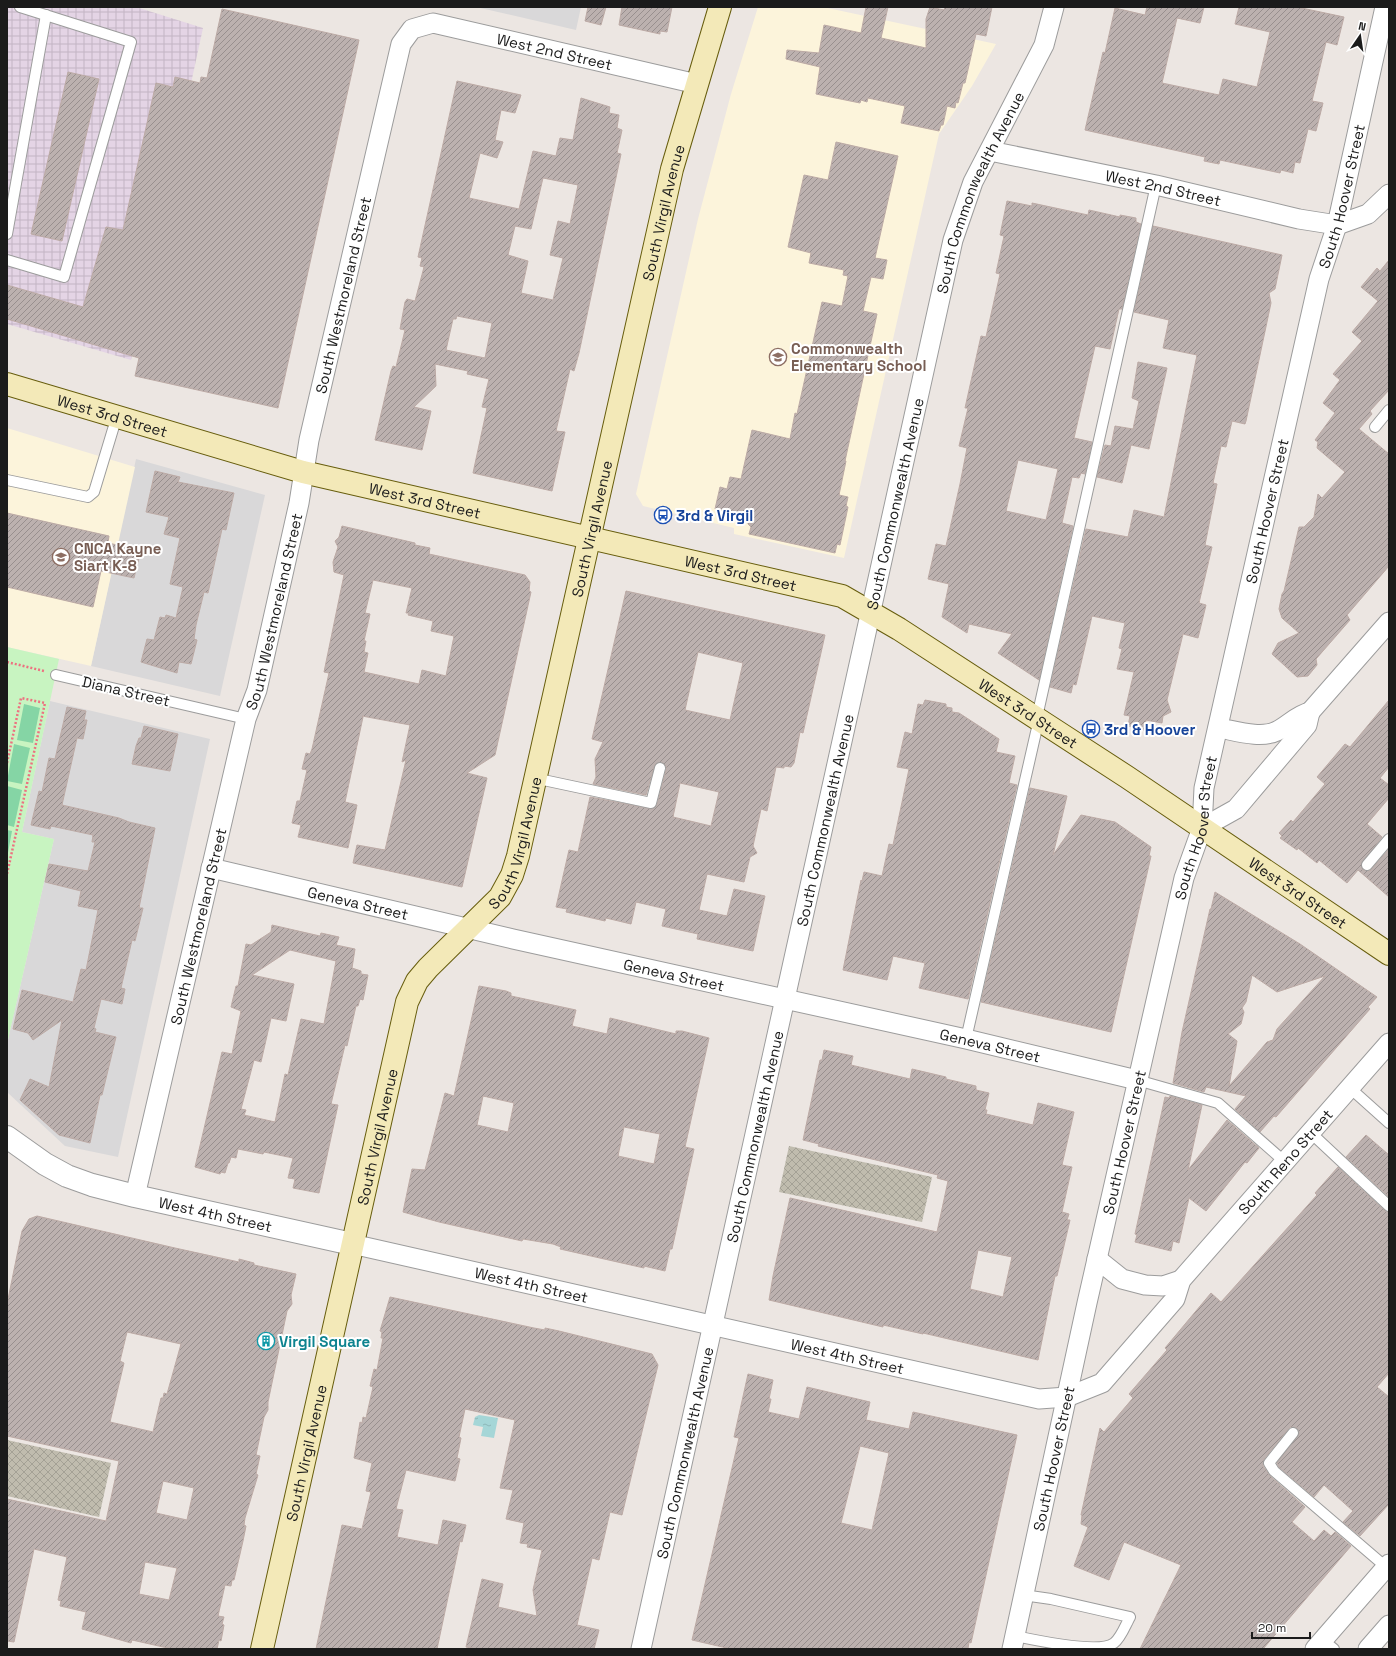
<svg xmlns="http://www.w3.org/2000/svg" width="1396" height="1656" viewBox="0 0 1396 1656" font-family="'Space Grotesk',sans-serif">
	<defs>
		<pattern id="industrial-grid" width="8" height="8" patternUnits="userSpaceOnUse"><rect width="8" height="8" fill="#e4d4e5"/><path d="M0 4h8M4 0v8" fill="none" stroke="#c3b5c4"/></pattern>
		<pattern id="construction-cross-hatch" width="8" height="8" patternUnits="userSpaceOnUse"><rect width="8" height="8" fill="#c0bcae"/><path d="M0 0l8 8M0 8l8-8" fill="none" stroke="#a4a195"/></pattern>
		<pattern id="water-ripples" width="26" height="14" patternUnits="userSpaceOnUse"><rect width="26" height="14" fill="#a5d6d7"/><path d="M2 4q2-2 4 0t4 0M15 11q2-2 4 0t4 0" fill="none" stroke="#8db7b8"/></pattern>
		<pattern id="building-hatch" width="6" height="6" patternUnits="userSpaceOnUse"><rect width="6" height="6" fill="#bcb1af"/><path d="M-1 1l2-2M0 6l6-6M5 7l2-2" fill="none" stroke="#988f8e"/></pattern>
	</defs>
	<rect width="100%" height="100%" fill="#ece6e2"/>
	<g fill="#d9d8d9">
		<polygon points="476,7 581,7 576,30"/>
		<polygon points="136,459 265,495 220,696 91,666"/>
		<polygon points="50,701 210,739 118,1157 65,1146 7,1092 7,1044 54,839 22,832"/>
	</g>
	<polygon fill="url(#industrial-grid)" points="7,7 136,7 203,28 131,360 7,324"/>
	<g fill="#fcf4db">
		<polygon points="758,7 823,7 996,44 972,86 939,134 844,558 734,534 734,528 643,506 636,494 698,219 731,94"/>
		<polygon points="7,428 135,467 91,666 7,647"/>
	</g>
	<g fill="url(#construction-cross-hatch)">
		<polygon points="789,1146 932,1177 922,1222 779,1192"/>
		<polygon points="7,1440 111,1463 99,1517 7,1496"/>
	</g>
	<polygon fill="#c8f4c1" points="7,647 59,659 22,832 54,839 7,1044"/>
	<g fill="#85d5a5">
		<polygon points="24,704 40,708 33,743 17,740"/>
		<polygon points="14,744 30,748 22,784 7,781"/>
		<polygon points="7,786 22,790 14,827 7,825"/>
		<polygon points="7,830 12,831 7,858"/>
	</g>
	<polygon fill="url(#water-ripples)" points="479,1415 498,1418 494,1438 481,1436 483,1427 473,1425 475,1417"/>
	<g fill="url(#building-hatch)" stroke="#bcaaa5" fill-rule="evenodd">
		<polygon points="588,7 606,7 601,25 585,21"/>
		<polygon points="622,7 672,7 667,32 660,31 660,34 619,25"/>
		<polygon points="866,7 888,7 881,38 926,48 926,19 930,7 944,10 945,7 992,7 986,36 976,34 965,83 963,83 958,103 956,102 955,108 947,106 943,125 941,125 939,131 901,123 905,106 868,98 867,102 861,100 860,103 816,94 820,67 786,59 787,50 819,53 824,25 861,33"/>
		<polygon points="1147,7 1204,7 1200,23 1177,18 1162,83 1219,95 1223,79 1257,87 1270,32 1235,24 1239,7 1297,7 1344,17 1337,45 1326,42 1312,101 1323,103 1316,131 1308,129 1300,163 1295,162 1293,173 1281,170 1280,173 1220,160 1219,164 1204,161 1205,157 1085,130 1103,52 1105,53 1115,8 1145,15"/>
		<polygon points="222,9 359,40 278,408 135,376 139,358 7,319 7,285 83,307 106,227 123,230 156,83 173,87 175,77 200,83 201,77 207,78"/>
		<polygon points="68,72 99,79 62,241 31,234"/>
		<path d="M457,81L521,95L515,113L501,110L495,140L503,142L497,158L480,153L469,198L519,209L533,151L556,156L560,138L573,140L581,98L610,107L609,113L619,115L617,128L622,130L617,153L621,154L579,353L574,371L570,369L556,431L565,432L552,491L473,473L487,408L482,407L489,379L467,374L468,371L435,364L436,386L414,407L431,411L422,450L375,440L391,371L393,366L396,367L405,330L400,329L405,302L407,299L415,301L424,267L420,266L422,258L418,257ZM543,178L578,185L570,224L558,221L550,255L563,258L553,300L521,293L528,261L508,255L515,226L531,229ZM457,316L492,323L485,358L446,350L453,319H456Z"/>
		<polygon points="836,142 898,156 875,258 887,260 883,279 871,277 863,311 877,314 845,461 846,461 839,495 848,497 846,506 848,507 840,545 837,544 835,553 749,534 751,527 748,524 749,517 715,509 720,487 727,489 730,477 741,479 752,430 790,439 795,413 797,414 822,302 842,306 848,276 843,275 844,270 809,263 811,253 788,247 804,175 828,180"/>
		<path d="M1007,201L1032,206V203L1088,215L1089,210L1120,217V215L1136,218V222L1141,224L1122,309H1119L1110,349L1095,346L1074,438L1092,442L1085,474L1081,473L1079,478L1072,477L1062,523L1073,526L1039,680L998,653L1012,634L969,624L967,633L942,617L949,584L928,579L936,544L946,546L960,484L967,448L959,446L968,408H965L981,336L986,337L1000,274L996,273L1004,236L1000,235ZM1018,460L1058,469L1046,520L1006,511Z"/>
		<polygon points="1153,226 1282,255 1275,289 1269,293 1271,303 1246,421 1245,424 1232,421 1226,447 1221,446 1213,483 1217,484 1205,545 1212,547 1199,603 1206,605 1198,638 1183,634 1167,700 1171,712 1163,716 1162,723 1146,720 1144,730 1128,726 1130,716 1124,715 1134,672 1117,669 1122,649 1119,648 1125,623 1092,616 1076,685 1073,684 1071,693 1050,687 1086,529 1128,537 1134,510 1164,517 1197,355 1163,348 1169,320 1134,312"/>
		<polygon points="1389,260 1389,390 1370,411 1372,414 1359,429 1389,454 1389,566 1347,615 1350,620 1316,659 1317,665 1308,676 1297,677 1272,654 1278,643 1299,633 1282,618 1279,609 1282,594 1284,591 1299,527 1304,527 1314,517 1318,494 1322,498 1345,472 1317,448 1318,442 1315,440 1335,413 1323,403 1340,380 1333,374 1362,341 1352,332 1378,301 1361,287 1377,268 1380,271"/>
		<polygon points="1138,362 1167,368 1149,449 1131,445 1122,483 1097,477 1105,445 1111,446 1115,426 1133,429 1139,401 1132,398"/>
		<polygon points="155,471 180,477 178,482 234,493 226,530 222,529 208,593 204,592 196,625 194,639 197,640 191,664 179,662 177,673 141,662 147,639 154,640 160,617 165,618 166,615 176,618 183,587 170,584 180,538 164,534 169,517 146,512"/>
		<polygon points="7,513 109,536 108,543 141,550 134,578 101,571 93,607 7,587"/>
		<path d="M342,526L415,543V545L430,548L429,554L525,575L530,582L529,591L531,592L495,755L467,773L487,778L462,887L353,863L357,845L385,850L406,760L402,762L410,725L362,716L363,717L345,802L357,805L348,848L298,837L301,825L292,823L297,801H300L307,770L302,769L306,753L310,754L312,749L329,673L324,672L344,575L334,572L333,562L338,547L335,541L339,537ZM373,580L412,588L406,613H409L408,615L433,621L431,631L454,636L446,676L422,670L419,684L364,672L368,653L364,652L366,641H364L370,614L365,613Z"/>
		<path d="M626,591L825,635L803,733L800,732L794,763L791,767L784,766V768L776,767L767,811L761,809L753,846L757,853L750,857L744,882L707,874L699,910L727,916L734,889L765,896L753,951L697,939L698,934L662,926L666,909L636,902L631,924L606,918L605,921L566,912L567,909L556,907L569,850L578,852L590,797L653,809L657,805L666,770V766L662,762L655,764L646,795L593,784L596,777L595,759L603,742L592,739ZM698,652L743,663L730,720L685,710ZM680,783L719,792L711,826L673,817Z"/>
		<polygon points="925,700 946,704 946,707 952,708 952,712 959,713 999,739 996,752 1015,756 1009,783 1017,785 968,999 919,988 925,963 893,956 887,980 843,970 861,880 862,881 864,872 882,876 889,844 893,845 909,769 897,767 905,732 912,734 918,704 923,705"/>
		<polygon points="1389,700 1389,767 1380,778 1389,785 1389,798 1367,824 1382,837 1361,864 1363,870 1370,871 1389,849 1389,897 1358,870 1347,883 1319,860 1317,863 1298,848 1297,850 1280,838 1282,836 1279,833 1291,820 1293,822 1325,784 1317,777 1345,744 1350,747"/>
		<polygon points="67,707 86,711 84,720 87,720 83,739 77,738 62,805 119,818 129,822 155,828 139,908 143,908 135,941 132,940 121,988 125,989 122,1004 101,999 94,1028 96,1029 95,1032 116,1037 102,1095 100,1095 90,1143 59,1135 20,1100 30,1079 49,1087 62,1020 33,1040 28,1033 13,1029 22,990 73,1002 81,969 86,970 98,910 78,906 81,891 45,882 49,864 88,871 95,842 92,842 93,835 51,826 50,829 31,825 39,791 42,792 49,758 55,759"/>
		<polygon points="144,726 178,734 170,771 132,764 136,746 139,738 141,738"/>
		<polygon points="1030,788 1067,796 1053,855 1081,815 1115,822 1151,847 1149,856 1151,856 1111,1032 981,1002"/>
		<path d="M1215,892L1300,944L1377,997L1368,1007L1370,1009L1276,1117L1274,1116L1260,1132L1235,1109L1246,1096L1206,1087L1204,1092L1173,1083L1182,1032L1210,909H1211ZM1252,975L1277,992L1325,976L1277,1029L1273,1040L1267,1042L1229,1086L1237,1041L1228,1034L1241,1024L1244,1012L1242,1008L1246,1002Z"/>
		<path d="M272,925L320,936L321,933L339,937L336,945L355,949L352,968L361,971V974L368,975L363,1000L360,999L358,1006H356L347,1046L345,1045L331,1104L338,1105L319,1193L293,1188L295,1179L288,1178L293,1158L264,1152L263,1154L238,1149L236,1158L231,1157L229,1163H228L225,1173L221,1172L220,1174L195,1167L222,1052L232,1054L241,1011L231,1007L236,986H238L246,944L251,945L271,932ZM290,950L336,961L324,1024L301,1019L288,1075L285,1074L275,1122L244,1115L246,1110L241,1109L254,1060L261,1062L271,1018L286,1021L294,984L252,975Z"/>
		<path d="M479,986L506,991L511,993V996L576,1010L572,1026L607,1034L610,1018L676,1034V1031H682L709,1038L685,1147L694,1149L672,1249H670L665,1271L644,1266V1268L560,1249L561,1247L553,1244L523,1239L522,1241L439,1222L403,1212L412,1169L425,1170L445,1093L454,1096ZM483,1096L514,1103L508,1132L477,1125ZM624,1127L660,1134L654,1164L618,1156Z"/>
		<path d="M824,1050L853,1056L851,1065L910,1079L912,1069L946,1077V1079L976,1086V1090L989,1093L985,1110H987L986,1114L1033,1125L1038,1103L1074,1112L1062,1165L1072,1167L1062,1212L1069,1214L1067,1220H1070L1057,1276H1055L1038,1360L923,1333V1334L883,1325V1327L769,1300L773,1276L790,1198L937,1232L948,1181L937,1178L938,1175L818,1146L819,1144L803,1140L820,1060H822ZM978,1250L1012,1257L1003,1297L970,1289Z"/>
		<polygon points="1170,1096 1202,1105 1188,1170 1227,1120 1259,1148 1247,1163 1245,1162 1206,1211 1189,1198 1179,1243 1173,1241 1171,1251 1135,1242 1137,1235 1135,1234 1165,1097 1169,1098"/>
		<polygon points="1366,1135 1389,1155 1389,1197 1346,1157"/>
		<polygon points="1338,1167 1385,1211 1389,1212 1389,1373 1377,1387 1389,1397 1389,1504 1360,1536 1343,1522 1353,1511 1324,1485 1314,1497 1279,1467 1277,1463 1299,1434 1297,1428 1290,1427 1264,1459 1263,1466 1270,1476 1305,1507 1292,1522 1314,1541 1324,1530 1331,1536 1335,1532 1351,1546 1263,1649 1140,1649 1181,1565 1124,1542 1109,1580 1074,1566 1088,1527 1081,1524 1082,1515 1081,1515 1100,1428 1104,1432 1133,1398 1129,1394 1167,1350 1165,1348 1211,1293 1221,1302 1317,1195 1315,1193"/>
		<path d="M37,1216L175,1248L239,1262V1259L254,1263V1265L296,1274L291,1295L292,1304L287,1311L268,1402V1410L264,1417L256,1455L260,1456L256,1474L258,1475L245,1518L244,1525L246,1526L243,1541L234,1580H232L231,1586L225,1585L218,1616L224,1617L222,1624L224,1625L221,1641L219,1640L217,1649H172L132,1640L131,1643L82,1629L86,1612L60,1606L61,1601L58,1600L67,1557L34,1549L14,1642L7,1641V1499L106,1521L119,1461L7,1436V1304L22,1231L29,1219ZM127,1332L181,1344L167,1394L164,1393L163,1398H161L153,1432L110,1422L124,1363L120,1361ZM163,1481L194,1488L187,1520L156,1513ZM145,1562L177,1568L169,1600L139,1594Z"/>
		<polygon points="390,1297 534,1328 545,1330 545,1328 559,1331 652,1354 658,1365 622,1515 610,1512 599,1560 592,1558 577,1625 599,1630 594,1649 476,1649 466,1647 482,1579 503,1584 498,1607 537,1616 533,1590 542,1550 527,1547 528,1544 520,1543 524,1523 506,1519 513,1490 500,1488 515,1420 465,1409 459,1437 461,1438 457,1458 460,1459 455,1481 406,1470 396,1509 403,1510 397,1537 438,1545 443,1520 466,1525 462,1542 460,1541 437,1649 316,1649 342,1525 362,1529 371,1492 366,1491 372,1463 354,1458 360,1422 362,1423 363,1417 366,1418 373,1387 370,1386 374,1369 377,1370 383,1338 381,1338 382,1332 380,1331"/>
		<path d="M748,1374L773,1380L769,1399H771L768,1412L799,1419L807,1387L870,1402L866,1420L909,1429L913,1412L1017,1435L971,1643L969,1642L968,1649H731L692,1640L739,1438L734,1437ZM860,1446L889,1453L872,1530L841,1523Z"/>
	</g>
	<g fill="none" stroke-linecap="round" stroke-linejoin="round">
		<defs>
			<g id="service">
				<polyline points="7,234 46,15"/>
				<polyline points="7,260 64,277 131,42 20,7"/>
				<polyline points="1375,427 1389,410"/>
				<polyline points="7,480 88,497 94,492 117,416"/>
				<polyline points="56,675 246,719"/>
				<polyline points="1037,717 1156,185"/>
				<polyline points="534,778 651,803 660,768"/>
				<polyline points="1367,865 1389,839"/>
				<polyline points="966,1039 1039,719"/>
				<polyline points="1137,1080 1218,1103 1285,1162"/>
				<polyline points="1350,1088 1389,1123"/>
				<polyline points="1311,1133 1389,1206"/>
				<polyline points="1293,1433 1269,1463 1274,1471 1386,1567"/>
				<path d="M1015,1636C1034,1640 1099,1654 1114,1643C1121,1638 1126,1624 1130,1617L1051,1599L1023,1595"/>
				<polyline points="1323,1640 1334,1649"/>
			</g>
			<g id="minor">
				<path id="s1" d="M990,151L1156,185L1299,219L1337,225L1368,214L1389,194"/>
				<polyline points="1310,712 1389,622"/>
				<path d="M1219,728C1236,731 1261,739 1277,731C1289,725 1297,715 1310,712"/>
				<polyline points="1202,828 1236,809 1307,725 1310,712"/>
				<path id="s2" d="M211,868L513,939L966,1039L1137,1080"/>
				<path id="s3" d="M135,1196L246,719L257,690L299,503L309,440L401,44L412,29L433,23L697,84"/>
				<path id="s4" d="M352,1244L1039,1399L1067,1397L1102,1383L1175,1299L1181,1280L1389,1043"/>
				<polyline points="1097,1259 1122,1279 1145,1285 1163,1286 1181,1280"/>
				<path id="s5" d="M641,1649L953,240L973,182L1044,45L1054,7"/>
				<path id="s6" d="M1012,1649L1087,1303L1184,878L1202,828L1204,788L1319,279L1337,225L1385,7"/>
				<polyline points="1315,1649 1389,1564"/>
				<polyline points="1368,1649 1389,1625"/>
			</g>
			<g id="tertiary">
				<path id="s7" d="M7,1137L45,1164L67,1176L92,1185L135,1196L352,1244"/>
			</g>
			<g id="secondary">
				<path id="s8" d="M7,384L303,472L842,596L899,629L1127,777L1389,954"/>
				<path id="s9" d="M262,1649L407,1002L417,981L428,968L500,897L512,875L518,856L672,169L720,7"/>
			</g>
		</defs>
		<use href="#service" stroke="#9c9c9c" stroke-width="12"/>
		<use href="#minor" stroke="#9c9c9c" stroke-width="21"/>
		<use href="#tertiary" stroke="#9c9c9c" stroke-width="24"/>
		<use href="#secondary" stroke="#675d0d" stroke-width="24"/>
		<g stroke="#ed7180" stroke-width="2.5" stroke-dasharray="2 2" stroke-linecap="butt">
			<polyline points="7,662 44,671"/>
			<polyline points="7,763 21,698 45,703 7,874"/>
		</g>
		<use href="#service" stroke="#fff" stroke-width="10"/>
		<use href="#minor" stroke="#fff" stroke-width="19"/>
		<use href="#tertiary" stroke="#fff" stroke-width="22"/>
		<use href="#secondary" stroke="#f3e9b8" stroke-width="22"/>
	</g>
	<defs>
		<symbol id="school-ring" viewBox="-11 -11 22 22"><circle r="9.5" fill="#fff" stroke="#8d6e63" stroke-width="1.5"/><path d="M0-5L7-2L0 1L-7-2ZM-4 1L0 2.5L4 1V4Q0 6-4 4Z" fill="#8d6e63"/></symbol>
		<symbol id="bus-ring" viewBox="-11 -11 22 22"><circle r="9.5" fill="#fff" stroke="#1a4fb4" stroke-width="1.5"/><path d="M-5-6H5V4H4V6H2V4H-2V6H-4V4H-5ZM-3.5-4V0h7V-4ZM-3.5 1.2v1.5H-2V1.2ZM2 1.2v1.5H3.5V1.2Z" fill="#1a4fb4"/></symbol>
		<symbol id="building-ring" viewBox="-11 -11 22 22"><circle r="9.5" fill="#fff" stroke="#0f9aa8" stroke-width="1.5"/><path d="M-4-6H4V6H1V3H-1V6H-4ZM-2.5-4.3h1.7v1.8h-1.7ZM.8-4.3h1.7v1.8H.8ZM-2.5-1h1.7V.8h-1.7ZM.8-1h1.7V.8H.8Z" fill="#0f9aa8"/></symbol>
	</defs>
	<g fill-rule="evenodd">
		<use href="#school-ring" x="768" y="347" width="20" height="20"/>
		<use href="#bus-ring" x="653" y="505" width="20" height="20"/>
		<use href="#school-ring" x="51" y="547" width="20" height="20"/>
		<use href="#bus-ring" x="1081" y="719" width="20" height="20"/>
		<use href="#building-ring" x="256" y="1331" width="20" height="20"/>
	</g>
	<g text-anchor="middle" dominant-baseline="central" stroke-width="4" stroke-linejoin="round" paint-order="stroke">
		<g font-size="15" fill="#1b1b1b" stroke="#fff">
			<text stroke="none"><textPath href="#s3" startOffset="1348">West 2nd Street</textPath></text>
			<text stroke="none"><textPath href="#s1" startOffset="177">West 2nd Street</textPath></text>
			<text stroke="none"><textPath href="#s5" startOffset="1497">South Commonwealth Avenue</textPath></text>
			<text stroke="none"><textPath href="#s6" startOffset="1491">South Hoover Street</textPath></text>
			<text stroke="none"><textPath href="#s9" startOffset="1509">South Virgil Avenue</textPath></text>
			<text stroke="none"><textPath href="#s3" startOffset="925">South Westmoreland Street</textPath></text>
			<text stroke="none"><textPath href="#s8" startOffset="110">West 3rd Street</textPath></text>
			<text stroke="none"><textPath href="#s8" startOffset="434">West 3rd Street</textPath></text>
			<text stroke="none"><textPath href="#s5" startOffset="1173">South Commonwealth Avenue</textPath></text>
			<text stroke="none"><textPath href="#s6" startOffset="1167">South Hoover Street</textPath></text>
			<text stroke="none"><textPath href="#s9" startOffset="1185">South Virgil Avenue</textPath></text>
			<text stroke="none"><textPath href="#s8" startOffset="758">West 3rd Street</textPath></text>
			<text stroke="none"><textPath href="#s3" startOffset="601">South Westmoreland Street</textPath></text>
			<text transform="translate(126 691) rotate(13)">Diana Street</text>
			<text stroke="none"><textPath href="#s8" startOffset="1082">West 3rd Street</textPath></text>
			<text stroke="none"><textPath href="#s5" startOffset="849">South Commonwealth Avenue</textPath></text>
			<text stroke="none"><textPath href="#s6" startOffset="842">South Hoover Street</textPath></text>
			<text stroke="none"><textPath href="#s9" startOffset="861">South Virgil Avenue</textPath></text>
			<text stroke="none"><textPath href="#s8" startOffset="1406">West 3rd Street</textPath></text>
			<text stroke="none"><textPath href="#s2" startOffset="151">Geneva Street</textPath></text>
			<text stroke="none"><textPath href="#s3" startOffset="277">South Westmoreland Street</textPath></text>
			<text stroke="none"><textPath href="#s2" startOffset="475">Geneva Street</textPath></text>
			<text stroke="none"><textPath href="#s2" startOffset="799">Geneva Street</textPath></text>
			<text stroke="none"><textPath href="#s9" startOffset="525">South Virgil Avenue</textPath></text>
			<text stroke="none"><textPath href="#s5" startOffset="525">South Commonwealth Avenue</textPath></text>
			<text stroke="none"><textPath href="#s6" startOffset="519">South Hoover Street</textPath></text>
			<text stroke="none"><textPath href="#s4" startOffset="1059">South Reno Street</textPath></text>
			<text stroke="none"><textPath href="#s7" startOffset="225">West 4th Street</textPath></text>
			<text stroke="none"><textPath href="#s4" startOffset="184">West 4th Street</textPath></text>
			<text stroke="none"><textPath href="#s4" startOffset="508">West 4th Street</textPath></text>
			<text stroke="none"><textPath href="#s9" startOffset="201">South Virgil Avenue</textPath></text>
			<text stroke="none"><textPath href="#s5" startOffset="201">South Commonwealth Avenue</textPath></text>
			<text stroke="none"><textPath href="#s6" startOffset="195">South Hoover Street</textPath></text>
		</g>
		<g font-size="15" font-weight="bold" fill="#785e54" stroke="#fff" text-anchor="start">
			<text x="791" y="348">Commonwealth<tspan x="791" dy="17">Elementary School</tspan></text>
			<text x="74" y="548">CNCA Kayne<tspan x="74" dy="17">Siart K-8</tspan></text>
		</g>
		<g font-size="15" font-weight="bold" fill="#164399" stroke="#fff" text-anchor="start">
			<text x="676" y="515">3rd &amp; Virgil</text>
			<text x="1104" y="729">3rd &amp; Hoover</text>
		</g>
		<g font-size="15" font-weight="bold" fill="#0d838f" stroke="#fff" text-anchor="start">
			<text x="279" y="1341">Virgil Square</text>
		</g>
	</g>
	<rect width="1396" height="1656" fill="none" stroke="#1b1b1b" stroke-width="16"/>
	<g transform="translate(1360 36) rotate(13)" stroke="#ffffff" stroke-width="3" paint-order="stroke">
	<path d="M0-3L7 15L0 10L-7 15Z" fill="#1b1b1b"/>
	<text y="-6" font-size="11" font-weight="bold" text-anchor="middle" fill="#1b1b1b">N</text>
	</g>
	<path d="M1252 1632v6h58v-6" fill="none" stroke="#1b1b1b" stroke-width="2"/>
	<text x="1258" y="1632" font-size="12" fill="#1b1b1b" stroke="#ffffff" stroke-width="3" paint-order="stroke">20 m</text>
</svg>
